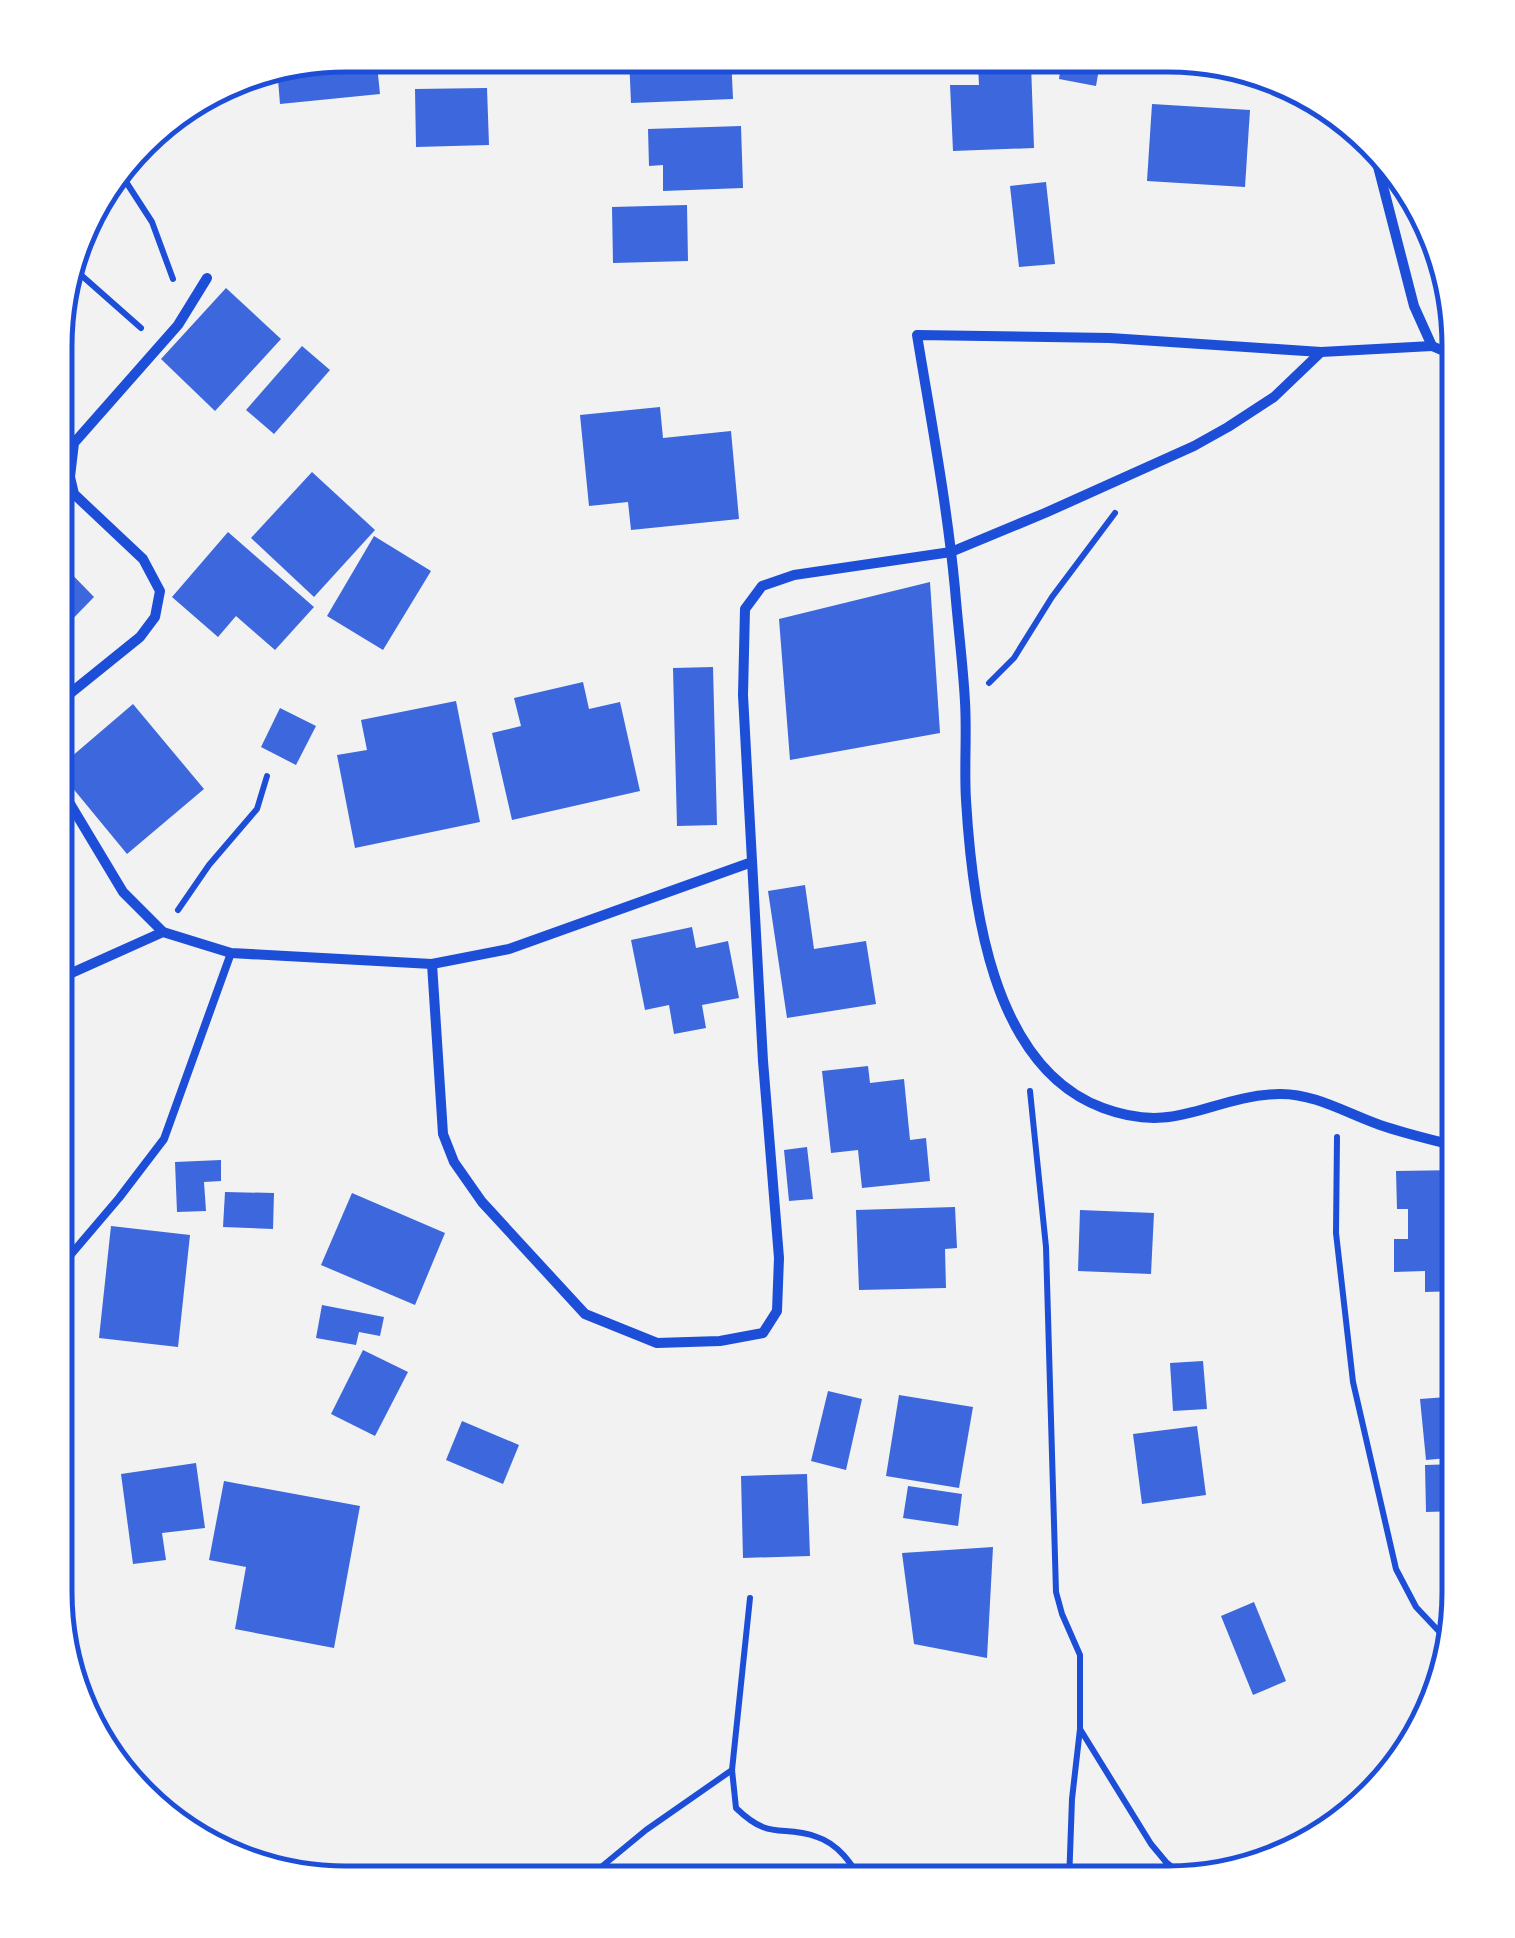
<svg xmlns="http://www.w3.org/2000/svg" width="1515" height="1938" viewBox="0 0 1515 1938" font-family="Barlow,sans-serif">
	<rect width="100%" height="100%" fill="#f2f2f2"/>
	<g fill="#3d67dc">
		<polygon points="347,55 376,55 380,94 280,104 277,67"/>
		<polygon points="629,56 731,56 733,99 631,103"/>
		<polygon points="1062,57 1101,57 1096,86 1059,79"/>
		<polygon points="1031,64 1034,148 953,151 950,85 979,85 978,65"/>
		<polygon points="487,88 489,145 416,147 415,89"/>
		<polygon points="1152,104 1250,110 1245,187 1147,181"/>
		<polygon points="741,126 743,188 663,191 663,165 649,166 648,129"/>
		<polygon points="1046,182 1055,264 1019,267 1010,186"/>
		<polygon points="687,205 688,261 613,263 612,207"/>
		<polygon points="226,288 281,339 215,411 161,359"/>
		<polygon points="302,346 330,370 274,434 246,410"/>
		<polygon points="660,407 663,438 731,431 739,519 631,530 628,502 589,506 580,415"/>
		<polygon points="312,472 375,530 314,597 251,538"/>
		<polygon points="228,532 314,607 275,650 236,616 218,637 172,597"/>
		<polygon points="374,536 431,571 383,650 327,616"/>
		<polygon points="57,559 94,597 57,635"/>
		<polygon points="930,582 940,733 790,760 779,619"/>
		<polygon points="713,667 717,825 677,826 673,668"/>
		<polygon points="583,682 589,709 620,702 640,791 512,820 492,733 521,726 514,698"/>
		<polygon points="456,701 480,822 355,848 337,755 367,750 361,720"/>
		<polygon points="133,704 204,789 127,854 57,769"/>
		<polygon points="280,708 316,726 296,765 261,747"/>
		<polygon points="805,885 814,949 866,941 876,1004 787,1018 768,891"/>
		<polygon points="692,927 696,948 728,941 739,998 702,1005 706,1028 674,1034 669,1005 645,1010 631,940"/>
		<polygon points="868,1066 870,1083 904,1079 910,1140 926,1138 930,1181 862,1188 858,1150 831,1153 822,1071"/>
		<polygon points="807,1147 813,1199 789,1201 784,1150"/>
		<polygon points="221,1160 221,1181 204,1182 206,1211 177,1212 175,1162"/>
		<polygon points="1460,1170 1460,1291 1425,1292 1425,1271 1394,1272 1394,1239 1408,1239 1408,1209 1397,1209 1396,1171"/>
		<polygon points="225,1192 274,1193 273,1229 223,1227"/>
		<polygon points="352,1193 445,1233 415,1305 321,1265"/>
		<polygon points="955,1207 957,1248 945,1249 946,1288 859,1290 856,1210"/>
		<polygon points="1080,1210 1154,1213 1151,1274 1078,1271"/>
		<polygon points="111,1226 190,1235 178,1347 99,1338"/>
		<polygon points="322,1305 384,1317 380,1336 359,1332 356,1345 316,1338"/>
		<polygon points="363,1350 408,1372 375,1436 331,1414"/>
		<polygon points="1203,1361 1207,1409 1173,1411 1170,1363"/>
		<polygon points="828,1391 862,1399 846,1470 811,1461"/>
		<polygon points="899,1395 973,1407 959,1488 886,1476"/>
		<polygon points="1460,1396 1459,1457 1426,1460 1420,1399"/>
		<polygon points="462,1421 519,1445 503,1484 446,1460"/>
		<polygon points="1197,1426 1206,1495 1142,1504 1133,1434"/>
		<polygon points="196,1463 205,1528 162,1533 166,1560 133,1564 121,1474"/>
		<polygon points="1459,1464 1459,1511 1426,1512 1425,1465"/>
		<polygon points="807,1474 810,1556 743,1558 741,1476"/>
		<polygon points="224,1481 360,1506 334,1648 235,1629 246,1567 209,1560"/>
		<polygon points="908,1486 962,1494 958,1526 903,1518"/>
		<polygon points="993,1547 987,1658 914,1644 902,1553"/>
		<polygon points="1254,1602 1286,1681 1253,1695 1221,1616"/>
	</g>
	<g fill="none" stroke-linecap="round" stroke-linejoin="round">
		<g stroke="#1d4ed8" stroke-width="6">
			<polyline points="119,171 152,222 173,279"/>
			<polyline points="72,267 141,328"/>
			<polyline points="989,683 1014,658 1052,597 1115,513"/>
			<polyline points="178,910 209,865 257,809 267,776"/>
			<polyline points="1030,1091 1046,1247 1056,1592 1062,1614 1080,1655 1080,1729 1151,1844 1166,1862 1190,1881"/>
			<polyline points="1337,1137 1336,1233 1353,1382 1396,1569 1416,1607 1449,1642"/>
			<path d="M750,1598L732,1770L736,1808C771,1842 781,1824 817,1837C839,1844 852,1865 863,1882"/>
			<polyline points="1166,1863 1174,1882"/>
			<polyline points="583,1882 646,1830 732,1770"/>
			<polyline points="1069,1882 1072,1799 1080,1729"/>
		</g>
		<polyline stroke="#1d4ed8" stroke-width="8" points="56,1272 119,1198 164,1139 231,953"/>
		<g stroke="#1d4ed8" stroke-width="10">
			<polyline points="1374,151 1414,306 1432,346 1460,358"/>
			<path d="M1432,346L1321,352L1110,338L917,335C931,420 947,504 955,589C958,627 963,664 965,702C967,735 964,768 966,800C972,902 991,1067 1103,1108C1178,1136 1209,1096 1279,1094C1314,1093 1348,1114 1380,1125C1406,1134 1433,1140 1460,1147"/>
			<polyline points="57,704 140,637 155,617 160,591 143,559 74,494 70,477 74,443 178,325 207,278"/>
			<polyline points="57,782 123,892 163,932 231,953 432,964 509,949 752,862"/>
			<polyline points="432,964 443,1134 454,1162 482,1202 585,1314 657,1343 720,1341 763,1333 777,1311 779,1258 763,1061 748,788 743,695 745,609 762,586 794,575 951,552 1045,513 1194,446 1228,427 1274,397 1321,352"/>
			<polyline points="56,980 163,932"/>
		</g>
	</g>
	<path d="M0 0H1515V1938H0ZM346 72H1168A274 274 0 0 1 1442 346V1592A274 274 0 0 1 1168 1866H346A274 274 0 0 1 72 1592V346A274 274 0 0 1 346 72Z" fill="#fff" fill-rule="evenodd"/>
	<path fill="none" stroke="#1d4ed8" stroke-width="5" d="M346 72H1168A274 274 0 0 1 1442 346V1592A274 274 0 0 1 1168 1866H346A274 274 0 0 1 72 1592V346A274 274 0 0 1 346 72Z"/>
</svg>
